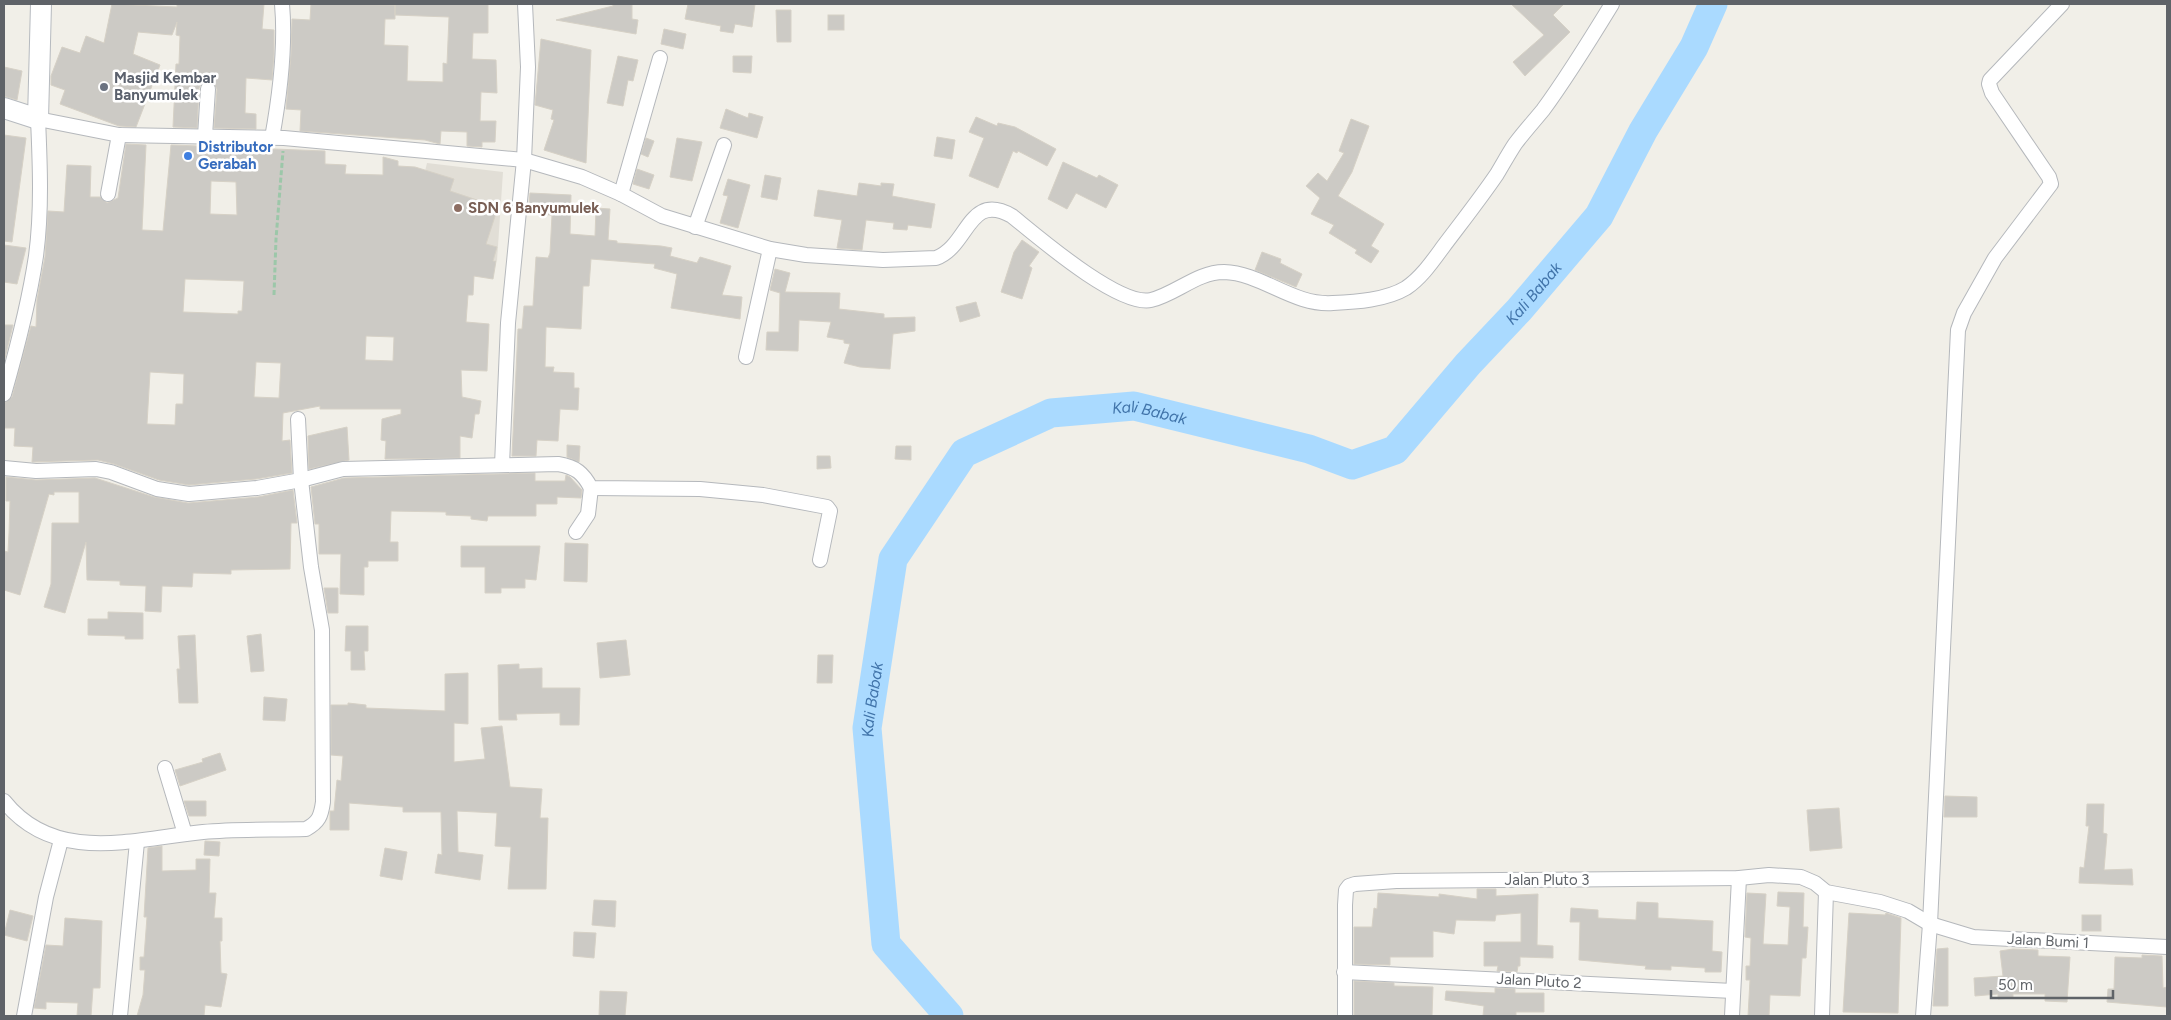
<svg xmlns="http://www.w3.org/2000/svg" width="2171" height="1020" viewBox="0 0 2171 1020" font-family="Figtree,sans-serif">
	<rect width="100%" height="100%" fill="#f1efe8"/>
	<polygon fill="#e1ded6" points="427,163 503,172 497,261 408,243"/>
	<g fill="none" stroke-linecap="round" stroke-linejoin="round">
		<path stroke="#aadaff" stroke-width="29" id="s1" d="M949,1016L886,944L867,728L893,559L964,453L1051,413L1134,406L1309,449L1352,465L1395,450L1468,364L1519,310L1599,216L1643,131L1694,47L1713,4"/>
	</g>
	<g fill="#cccac5" stroke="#d6d1c6" fill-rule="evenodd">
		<polygon points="112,4 177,7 177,4 264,4 262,29 274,30 274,54 272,80 246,78 245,113 256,114 256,129 214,128 217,89 213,82 208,80 201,84 199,88 197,128 173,127 176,64 179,64 180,36 176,35 177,22 172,35 138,32 133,54 160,65 136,127 119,126 60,104 65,90 51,85 51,76 62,47 80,53 86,36 104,43"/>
		<polygon points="311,4 395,5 395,19 385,19 384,45 408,46 407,81 443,82 443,63 447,64 449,17 395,15 395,4 488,4 488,33 473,33 472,59 496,60 497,93 481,92 480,121 496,121 495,142 482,142 482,147 467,146 467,132 441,131 440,144 425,140 300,131 301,110 286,109 291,55 292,19 310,20"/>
		<polygon points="613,4 632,4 632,19 638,20 636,34 556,20 613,6"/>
		<polygon points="688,4 755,4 752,27 735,24 733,33 720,31 721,26 685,19"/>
		<polygon points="1511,4 1564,4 1553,15 1570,32 1525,76 1513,62 1544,35"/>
		<polygon points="776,10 791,10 791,42 777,42"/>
		<rect x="828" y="15" width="16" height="15"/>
		<polygon points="664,29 686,34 683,49 661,44"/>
		<polygon points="541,39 591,50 586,163 544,150 554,120 551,119 553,110 535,105"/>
		<polygon points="618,56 638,60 633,81 628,80 623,106 607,103"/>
		<polygon points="733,56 752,56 751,73 733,72"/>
		<polygon points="4,67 22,71 17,100 4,96"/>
		<polygon points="726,109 748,118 749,113 763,117 757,138 720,128"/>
		<polygon points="976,117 997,126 998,123 1015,127 1056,149 1047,166 1018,151 1017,153 1013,151 998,188 969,176 984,138 969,132"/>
		<polygon points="1351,119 1369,126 1352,172 1338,196 1384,224 1371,246 1379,251 1371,263 1355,253 1357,250 1329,233 1334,225 1311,214 1320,198 1306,186 1318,173 1327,181 1344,153 1339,151"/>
		<polygon points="4,135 26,138 12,242 4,241"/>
		<polygon points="937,137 955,140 952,159 934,156"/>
		<polygon points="646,138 654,141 648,157 641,154"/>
		<polygon points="677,138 702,142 692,181 670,177"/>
		<path d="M126,144L146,145L142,230L163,231L171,145H173L325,151V164L346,165L345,174L383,175V157L398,161V166L415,167L454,179L450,191L498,207L486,244L497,247L493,261H496L493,279L474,276L473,295H468L466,322L489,324L487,371L461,370L462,397L481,401L479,414H475L472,438L460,436V458L385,459L386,441L381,440L382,419L401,414V409H320V406L283,413L282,441L290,440L292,473L256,479L189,485L159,480L114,464L98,460L32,462L33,447L14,446L15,428H4V403L12,397L31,326L36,327L37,300L45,257L48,211L64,212L67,165L91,166L90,197H100L107,203L118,198ZM211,181L236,182L237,215L210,214ZM185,279L244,281L242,311H238V314L183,312ZM366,336L394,337L393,361L365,360ZM256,362L281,363L279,398L254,397ZM150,372L184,374L183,404H176L175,425L147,424Z"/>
		<polygon points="1063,162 1097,178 1099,175 1118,185 1106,208 1076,193 1067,209 1048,199"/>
		<polygon points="637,169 654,175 649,189 633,184"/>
		<polygon points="765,175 781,178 777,200 761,197"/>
		<polygon points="728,179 750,185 738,228 720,223 728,196 723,195"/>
		<polygon points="859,183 881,186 881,183 894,184 892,196 935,204 931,228 908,225 907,230 893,229 894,223 866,220 862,250 837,248 842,220 814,216 818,190 857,196"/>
		<polygon points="530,193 571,195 570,234 595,236 596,208 610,209 608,240 617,241 617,243 661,246 672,248 670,256 697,263 700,257 731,266 722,295 742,297 740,319 671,308 677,274 654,268 655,264 591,259 589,286 583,286 581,329 546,327 545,367 554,367 553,372 574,373 574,388 579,388 578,410 560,409 558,441 537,440 536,456 512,456 518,329 522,329 524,306 533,306 536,257 548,258 550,253 552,215 528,214"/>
		<polygon points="1022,240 1039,252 1029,266 1032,268 1022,299 1001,292 1014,252"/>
		<polygon points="4,245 26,248 17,284 4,282"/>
		<polygon points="1262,252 1281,259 1280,263 1302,274 1296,287 1255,270"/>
		<polygon points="775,269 790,273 785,292 840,293 839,309 884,314 884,318 915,317 915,331 893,334 890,369 860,367 844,363 850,344 844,343 844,340 827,337 831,322 799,320 798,351 766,350 767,332 779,332 780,293 770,290"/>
		<polygon points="976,302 980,316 960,322 956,307"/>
		<polygon points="4,325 13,325 4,362"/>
		<polygon points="347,427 349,460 309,469 308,436"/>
		<polygon points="567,445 580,446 579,462 567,457"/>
		<polygon points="896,446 911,446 911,460 895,459"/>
		<polygon points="817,456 830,456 831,468 817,469"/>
		<polygon points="535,473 535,481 565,481 566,475 570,477 582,490 581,498 557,497 557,504 536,504 536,516 488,516 487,521 471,519 471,516 446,515 446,512 391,511 390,542 398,542 398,561 368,561 368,567 364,567 364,595 340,594 341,554 319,554 319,524 315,524 311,487 344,478"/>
		<polygon points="6,477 36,480 95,478 154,497 188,503 258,497 293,490 297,523 291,523 290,569 231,570 231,574 193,573 192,587 162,586 161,612 145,611 146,586 120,585 120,581 87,580 86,542 65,613 44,607 51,584 52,523 79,523 79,492 54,492 54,495 49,494 20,595 4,590 4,551 8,552 9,533 10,501 6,501"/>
		<polygon points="565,543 588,544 587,582 564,581"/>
		<polygon points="461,546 540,546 536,580 525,579 525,588 501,588 501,593 485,593 485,567 461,567"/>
		<polygon points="324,588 338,588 338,613 328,613"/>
		<polygon points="108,612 143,613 143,639 125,639 125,636 88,635 88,619 108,619"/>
		<polygon points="346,626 368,626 368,651 364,651 365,670 351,670 351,651 345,651"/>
		<polygon points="261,634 264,671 251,672 247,636"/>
		<polygon points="195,635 198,703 179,703 177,669 180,669 178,636"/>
		<polygon points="626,640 630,675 600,678 597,643"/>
		<polygon points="818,655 833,655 832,683 817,683"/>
		<polygon points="519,664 519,669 542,668 542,688 580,688 579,725 560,725 560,713 516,714 517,720 499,720 498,665"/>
		<polygon points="468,673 468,724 454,723 454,762 485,759 481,728 502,726 510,787 542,789 540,818 548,818 546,889 508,889 511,847 495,846 497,813 457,811 458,852 483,855 480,880 435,873 438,854 442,855 441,812 403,812 403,807 349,803 349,830 330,830 330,811 334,811 337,780 341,781 343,756 331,755 331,705 348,705 348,703 366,705 366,708 445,711 445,674"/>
		<polygon points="264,697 287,699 285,721 263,720"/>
		<polygon points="220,753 226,770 180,786 175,770 203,762 202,759"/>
		<polygon points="1945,796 1977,797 1977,817 1944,817"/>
		<polygon points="184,801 206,801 206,816 189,816"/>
		<polygon points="2087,804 2104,804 2103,833 2107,834 2104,870 2132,869 2133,885 2079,883 2080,867 2084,868 2089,826 2086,826"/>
		<polygon points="1839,808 1842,848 1810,851 1807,810"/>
		<polygon points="205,841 220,842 219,856 204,855"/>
		<polygon points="162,846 162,871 196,870 196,859 210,859 209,893 216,893 214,918 222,918 222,941 220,941 221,973 227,974 221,1007 205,1005 204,1016 137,1016 143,995 145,970 140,970 140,957 144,957 147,917 144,917 148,848"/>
		<polygon points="385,848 407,852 402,880 380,876"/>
		<polygon points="1477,889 1496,889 1496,896 1538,894 1537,945 1553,946 1553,958 1520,957 1520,966 1518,966 1517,972 1497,971 1498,966 1484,966 1484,942 1521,942 1521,913 1496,915 1495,921 1456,920 1454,934 1433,931 1433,957 1390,957 1390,965 1354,964 1354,927 1372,927 1374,908 1377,909 1378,893 1439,897 1439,894 1477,899"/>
		<polygon points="1778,892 1804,893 1803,927 1808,927 1806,958 1802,958 1800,996 1770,995 1769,1016 1748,1016 1750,980 1746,980 1746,966 1750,966 1751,938 1745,937 1747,893 1766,894 1763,944 1788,945 1790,907 1777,906"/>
		<polygon points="594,900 616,901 615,927 592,925"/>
		<polygon points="1637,902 1658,903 1658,918 1713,921 1712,951 1722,952 1721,972 1705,972 1705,968 1671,966 1671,970 1645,969 1646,966 1579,960 1580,922 1570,922 1571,908 1598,910 1598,918 1636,920"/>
		<polygon points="10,910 33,916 27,941 4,935"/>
		<polygon points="1849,913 1885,915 1886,913 1901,918 1898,1013 1843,1012"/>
		<rect x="2082" y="915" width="19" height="16"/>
		<polygon points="65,918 102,921 100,988 93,988 91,1016 77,1016 78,1003 46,1002 46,1009 34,1008 46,945 63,946"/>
		<polygon points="574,932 596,933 594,958 573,956"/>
		<polygon points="1948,948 1948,1006 1933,1006 1937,949"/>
		<polygon points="2013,949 2038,950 2038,956 2070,957 2067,1002 2045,1001 2045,994 2013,994 2013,998 1998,999 1998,994 1975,996 1974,978 2003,976 2000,951"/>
		<polygon points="2142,955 2162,956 2163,988 2167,987 2167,1007 2107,1002 2108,989 2114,989 2115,957 2142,958"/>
		<polygon points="1354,981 1394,983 1394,986 1433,987 1432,1016 1354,1016"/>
		<polygon points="1495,988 1515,989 1515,993 1544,993 1544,1012 1516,1012 1516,1016 1483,1016 1484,1006 1445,1000 1446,991 1495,993"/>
		<polygon points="600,991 627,992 625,1016 599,1016"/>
	</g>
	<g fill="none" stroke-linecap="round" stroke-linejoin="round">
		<defs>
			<g id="minor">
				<polyline points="205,136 208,89"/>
				<path d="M272,138C280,94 286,48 282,4"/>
				<polyline points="108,194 119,135"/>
				<polyline points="621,194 660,58"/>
				<polyline points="695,227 724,145"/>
				<polyline points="746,357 770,249"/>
				<path d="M4,394C17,349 29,302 36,256C42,211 40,164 38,119L119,135L284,138L524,160L582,177L621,194L662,216L770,249L806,255L883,260L936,258C969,246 968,191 1012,216C1038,237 1119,307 1151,300C1176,294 1197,272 1224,272C1262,273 1293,306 1333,303C1356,302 1386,300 1406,288C1421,278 1432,262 1443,247C1461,223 1480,199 1497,174C1503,164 1509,153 1515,144C1524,132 1534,121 1543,110C1568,76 1590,40 1612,4"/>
				<polyline points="502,465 508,323 524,160 528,67 525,4"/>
				<path d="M4,468L36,471L96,469L111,472L157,489L189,494L257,488L301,480L343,469L558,464C576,467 583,473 591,488L700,489L763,495L827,507L830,511L820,560"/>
				<polyline points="576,532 588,514 591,488"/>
				<polyline points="165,768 185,834"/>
				<path d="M4,801C55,865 134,839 203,832C237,829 272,830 306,829C319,822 321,816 323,802L322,630L311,567L301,480L298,419"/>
				<polyline points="1344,972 1733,991"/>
				<polyline points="24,1016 46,897 61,840"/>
				<polyline points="120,1016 137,842"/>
				<polyline points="1345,1016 1345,905 1346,890 1349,886 1355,884 1396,881 1739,878 1769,875 1801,877 1815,883 1826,892 1880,902 1908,911 1930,924 1973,937 2167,947"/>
				<polyline points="1732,1016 1739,878"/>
				<polyline points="1822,1016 1826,892"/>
				<polyline points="1923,1016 1930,924 1958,330 1964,313 1995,258 2051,184 2049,177 1992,93 1989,84 1990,80 2062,4"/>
			</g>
			<polyline id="secondary" points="4,108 38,119 41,4"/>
		</defs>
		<use href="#minor" stroke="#b5b8bc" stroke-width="16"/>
		<use href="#secondary" stroke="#b6babf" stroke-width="22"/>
		<polyline stroke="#9cc7a9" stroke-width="3" stroke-dasharray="5 2.5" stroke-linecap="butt" points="274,295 276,239 283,151"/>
		<use href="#minor" stroke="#fff" stroke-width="14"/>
		<use href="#secondary" stroke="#fff" stroke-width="20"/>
	</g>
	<circle fill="#6b7280" stroke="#fff" stroke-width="2" cx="104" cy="87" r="5"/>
	<circle fill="#3f7fe0" stroke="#fff" stroke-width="2" cx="188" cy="156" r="5"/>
	<circle fill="#8d6e63" stroke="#fff" stroke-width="2" cx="458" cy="208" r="5"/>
	<g text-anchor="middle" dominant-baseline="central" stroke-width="5" stroke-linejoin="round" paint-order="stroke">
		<g font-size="15" font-weight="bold" fill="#5b616d" stroke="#fff" text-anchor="start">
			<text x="114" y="78">Masjid Kembar<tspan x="114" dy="17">Banyumulek</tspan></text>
		</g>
		<g font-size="15" font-weight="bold" fill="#366cbe" stroke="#fff" text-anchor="start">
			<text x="198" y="147">Distributor<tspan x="198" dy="17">Gerabah</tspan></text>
		</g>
		<g font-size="15" font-weight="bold" fill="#785e54" stroke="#fff" text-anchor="start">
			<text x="468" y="208">SDN 6 Banyumulek</text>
		</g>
		<g font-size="15" fill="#5f6368" stroke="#fff">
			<text x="1547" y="880">Jalan Pluto 3</text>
			<text transform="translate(2048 941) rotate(3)">Jalan Bumi 1</text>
			<text transform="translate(1539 981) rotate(3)">Jalan Pluto 2</text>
		</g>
		<g font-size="16" font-style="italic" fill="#4174aa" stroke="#fff">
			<text stroke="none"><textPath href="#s1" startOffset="1271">Kali Babak</textPath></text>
			<text stroke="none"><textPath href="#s1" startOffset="806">Kali Babak</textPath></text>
			<text stroke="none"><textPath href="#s1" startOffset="341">Kali Babak</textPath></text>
		</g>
	</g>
	<rect width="2171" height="1020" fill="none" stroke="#5f6368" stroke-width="10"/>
	<path d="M1991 990v8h122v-8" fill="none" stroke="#5f6368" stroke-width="2.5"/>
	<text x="1998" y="990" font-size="15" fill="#5f6368" stroke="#ffffff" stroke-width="4" paint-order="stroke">50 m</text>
</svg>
